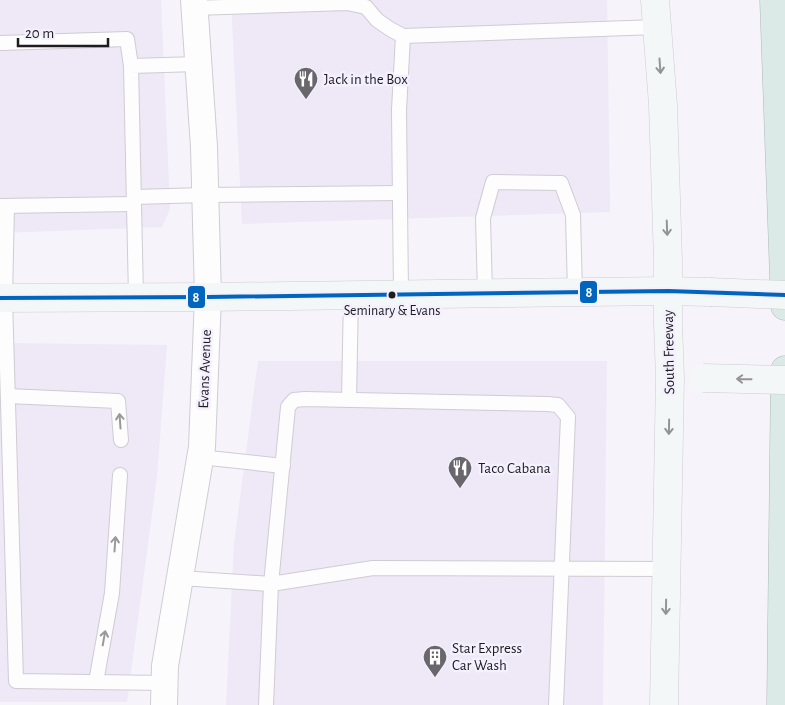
<svg xmlns="http://www.w3.org/2000/svg" width="785" height="705" viewBox="0 0 785 705" font-family="'Alegreya Sans',sans-serif">
	<rect width="100%" height="100%" fill="#f6f3fa"/>
	<g fill="#eee8f7">
		<polygon points="0,0 161,0 170,209 162,227 0,233"/>
		<polygon points="231,0 607,0 610,212 242,224"/>
		<polygon points="0,343 167,345 157,476 127,702 0,702"/>
		<polygon points="258,361 607,361 603,705 226,705 234,544"/>
	</g>
	<g fill="none" stroke-linecap="round" stroke-linejoin="round">
		<defs>
			<g id="lane">
				<polyline points="194,8 347,3 366,7 377,20 390,29 403,36 657,27"/>
				<polyline points="0,43 127,39 131,66"/>
				<polyline points="134,197 205,195 400,193"/>
				<polyline points="0,206 134,204"/>
				<polyline points="7,206 5,298 16,681 165,683"/>
				<polyline points="485,293 483,218 493,182 561,183 573,215 575,292"/>
				<polyline points="401,294 399,110 403,36"/>
				<polyline points="136,297 131,66 198,64"/>
				<polyline points="8,396 118,401 121,440"/>
				<polyline points="349,400 351,295"/>
				<polyline points="200,457 283,466"/>
				<polyline points="180,578 271,584 373,568 667,569"/>
				<polyline points="96,682 112,593 120,475"/>
				<polyline points="266,705 271,584 288,407 294,400 305,399 547,404 558,405 568,417 556,705"/>
			</g>
			<polyline id="street" points="164,705 165,666 202,447 208,297 204,147 194,0"/>
			<g id="secondary">
				<polyline points="655,0 663,105 668,261 668,324 670,377 664,705"/>
				<polyline points="0,298 208,297 668,291 710,292"/>
			</g>
			<g id="highway">
				<polyline points="774,0 785,306"/>
				<polyline points="781,705 785,370"/>
			</g>
		</defs>
		<use href="#lane" stroke="#cfccd2" stroke-width="16"/>
		<use href="#street" stroke="#cfccd2" stroke-width="28"/>
		<use href="#secondary" stroke="#cfccd2" stroke-width="29"/>
		<use href="#highway" stroke="#acbab9" stroke-width="29"/>
		<use href="#lane" stroke="#fefdfe" stroke-width="14"/>
		<use href="#street" stroke="#fefdfe" stroke-width="26"/>
		<use href="#secondary" stroke="#f4f7f7" stroke-width="28"/>
		<use href="#highway" stroke="#dceae7" stroke-width="28"/>
		<defs>
			<g id="secondary-bridge">
				<polyline points="710,292 785,295"/>
				<polyline points="703,378 785,380"/>
			</g>
		</defs>
		<use href="#secondary-bridge" stroke="#cfccd2" stroke-width="29" stroke-linecap="butt"/>
		<use href="#secondary-bridge" stroke="#f4f7f7" stroke-width="28"/>
		<defs>
			<polyline id="bus-1" points="0,298 208,297 668,291 785,295"/>
		</defs>
		<use href="#bus-1" stroke="#f5f0fd" stroke-width="8"/>
		<use href="#bus-1" stroke="#0065bd" stroke-width="4"/>
	</g>
	<defs><path id="oneway-shaft" d="M-6 0H5M1.5-3L5.5 0L1.5 3" fill="none" stroke-width="1.6" stroke-linecap="round" stroke-linejoin="round" transform="scale(1.25)"/></defs>
	<g stroke="#949496">
		<use href="#oneway-shaft" transform="translate(660 66) rotate(86)"/>
		<use href="#oneway-shaft" transform="translate(667 228) rotate(88)"/>
		<use href="#oneway-shaft" transform="translate(744 379) rotate(-179)"/>
		<use href="#oneway-shaft" transform="translate(669 427) rotate(91)"/>
		<use href="#oneway-shaft" transform="translate(666 607) rotate(91)"/>
	</g>
	<g stroke="#99989a">
		<use href="#oneway-shaft" transform="translate(120 421) rotate(-94)"/>
		<use href="#oneway-shaft" transform="translate(115 544) rotate(-86)"/>
		<use href="#oneway-shaft" transform="translate(104 638) rotate(-80)"/>
	</g>
	<defs>
		<symbol id="restaurant-pin" viewBox="-11 -11 22 30"><path d="M0 17L-7.5 6A9.5 9.5 0 1 1 7.5 6Z" fill="#6a676c" stroke="#f5f0fd"/><path d="M-5-6h1v4h1v-4h1v4h1v-4h1v5L-1.5 .5V6h-2V.5L-5-1ZM5-6V6H3V1.5H1.5Q1.5-4 5-6Z" fill="#fff"/></symbol>
		<symbol id="building-pin" viewBox="-11 -11 22 30"><path d="M0 17L-7.5 6A9.5 9.5 0 1 1 7.5 6Z" fill="#6a676c" stroke="#f5f0fd"/><path d="M-4-6H4V6H1V3H-1V6H-4ZM-2.5-4.3h1.7v1.8h-1.7ZM.8-4.3h1.7v1.8H.8ZM-2.5-1h1.7V.8h-1.7ZM.8-1h1.7V.8H.8Z" fill="#fff"/></symbol>
	</defs>
	<g fill-rule="evenodd">
		<use href="#restaurant-pin" x="292" y="65" width="28" height="38"/>
		<use href="#restaurant-pin" x="446" y="454" width="28" height="38"/>
		<use href="#building-pin" x="421" y="643" width="28" height="38"/>
	</g>
	<circle fill="#1e1c20" stroke="#f5f0fd" stroke-width="2" cx="392" cy="295" r="4.5"/>
	<g text-anchor="middle" dominant-baseline="central" stroke-width="5" stroke-linejoin="round" paint-order="stroke">
		<g font-size="14" fill="#1e1c20" stroke="#f5f0fd">
			<text x="392" y="311">Seminary &amp; Evans</text>
		</g>
		<g font-size="15" fill="#1e1c20" stroke="#f5f0fd" text-anchor="start">
			<text x="324" y="79">Jack in the Box</text>
			<text x="478" y="468">Taco Cabana</text>
			<text x="452" y="648">Star Express<tspan x="452" dy="17">Car Wash</tspan></text>
		</g>
		<g font-size="15" fill="#1e1c20" stroke="#f5f0fd">
			<text transform="translate(669 352) rotate(-91)">South Freeway</text>
			<text transform="translate(205 369) rotate(-88)">Evans Avenue</text>
		</g>
	</g>
	<g stroke="#f5f0fd" stroke-width="2">
		<rect x="579" y="280" width="19" height="24" rx="5" fill="#0065bd"/>
		<rect x="187" y="285" width="19" height="24" rx="5" fill="#0065bd"/>
	</g>
	<g font-size="14" text-anchor="middle" font-weight="bold" fill="#fff">
		<text x="589" y="297">8</text>
		<text x="196" y="302">8</text>
	</g>
	<path d="M18 38v8h90v-8" fill="none" stroke="#1e1c20" stroke-width="2.5"/>
	<text x="25" y="38" font-size="15" fill="#1e1c20" stroke="#f5f0fd" stroke-width="4" paint-order="stroke">20 m</text>
</svg>
